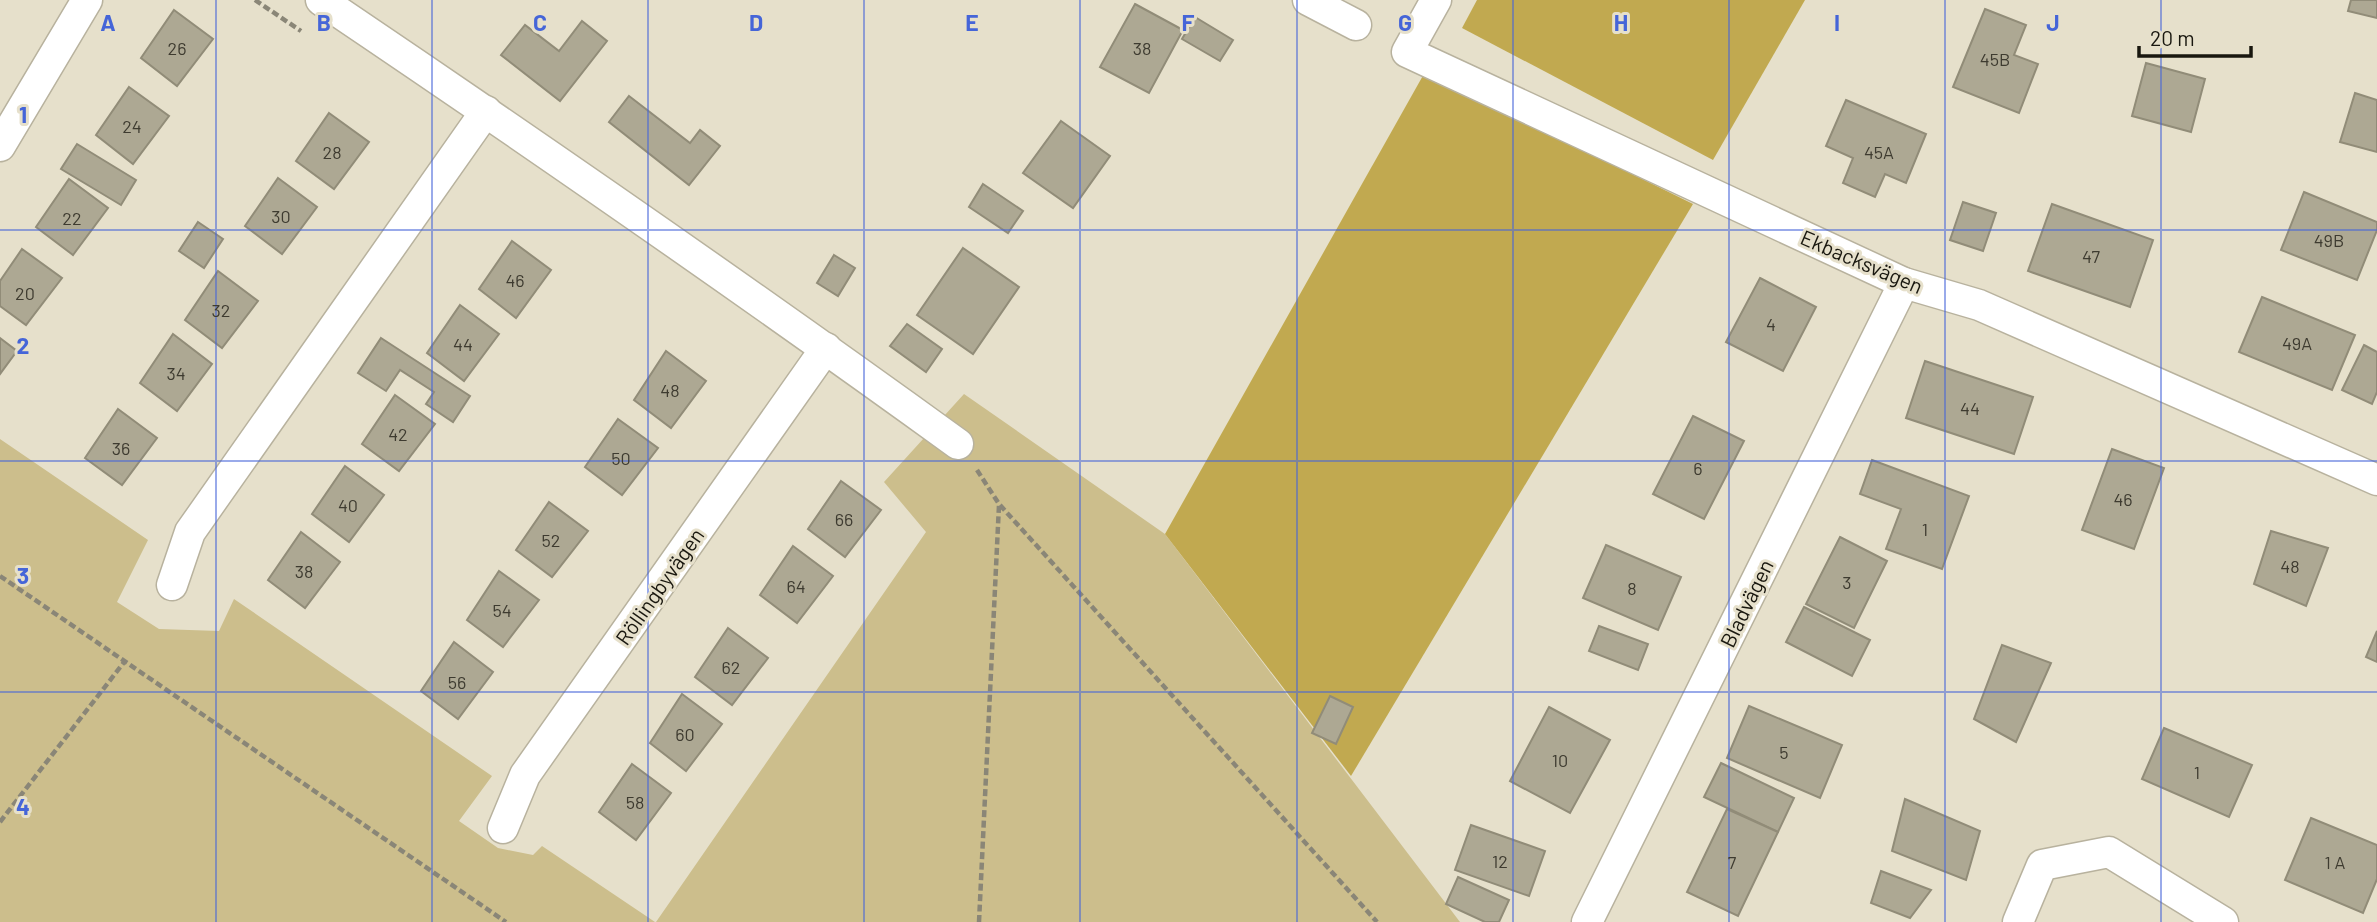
<svg xmlns="http://www.w3.org/2000/svg" width="2377" height="922" viewBox="0 0 2377 922" font-family="Barlow,sans-serif">
	<rect width="100%" height="100%" fill="#e6e0cb"/>
	<g fill="#ccbe8c">
		<polygon points="964,394 1165,534 1460,922 656,922 926,532 884,482"/>
		<polygon points="0,439 148,540 117,602 159,629 219,631 234,599 492,776 459,821 498,848 533,855 542,846 655,922 0,922"/>
	</g>
	<g fill="#c1a950">
		<polygon points="1477,0 1805,0 1713,160 1462,28"/>
		<polygon points="1425,72 1693,204 1351,776 1165,534"/>
	</g>
	<g fill="#ada893" stroke="#918c78" stroke-width="2">
		<polygon points="2351,0 2377,0 2377,18 2348,11"/>
		<polygon points="1135,4 1183,30 1149,93 1100,67"/>
		<polygon points="1985,9 2026,25 2014,55 2038,64 2019,113 1953,87"/>
		<polygon points="174,10 213,39 177,86 141,58"/>
		<polygon points="1195,17 1233,40 1220,61 1182,39"/>
		<polygon points="582,21 607,41 560,101 501,55 525,25 559,51"/>
		<polygon points="2146,63 2205,79 2191,132 2132,116"/>
		<polygon points="129,87 169,116 133,164 96,135"/>
		<polygon points="2355,93 2377,100 2377,152 2340,142"/>
		<polygon points="629,96 690,143 700,130 720,146 689,185 609,122"/>
		<polygon points="1846,100 1926,134 1906,183 1885,174 1875,197 1843,183 1853,158 1826,146"/>
		<polygon points="329,113 369,142 334,189 296,161"/>
		<polygon points="1061,121 1110,156 1073,208 1023,173"/>
		<polygon points="77,144 136,180 121,205 61,169"/>
		<polygon points="278,178 317,207 282,254 245,226"/>
		<polygon points="69,179 108,208 73,255 36,227"/>
		<polygon points="983,184 1023,211 1008,233 969,207"/>
		<polygon points="2304,192 2377,222 2377,230 2357,280 2281,250"/>
		<polygon points="1963,202 1996,213 1983,251 1950,240"/>
		<polygon points="2052,204 2153,240 2130,307 2028,271"/>
		<polygon points="198,222 223,239 204,268 179,251"/>
		<polygon points="512,241 551,270 516,318 479,289"/>
		<polygon points="963,248 1019,287 973,354 917,315"/>
		<polygon points="22,249 62,278 26,325 0,306 0,281"/>
		<polygon points="834,255 855,268 838,296 817,283"/>
		<polygon points="218,271 258,301 222,348 185,320"/>
		<polygon points="1760,278 1816,307 1783,371 1726,342"/>
		<polygon points="2262,297 2355,335 2332,390 2239,352"/>
		<polygon points="460,305 499,334 464,381 427,353"/>
		<polygon points="907,324 942,349 926,372 890,346"/>
		<polygon points="173,334 212,364 177,411 140,383"/>
		<polygon points="0,338 17,351 0,374"/>
		<polygon points="381,338 470,396 453,422 426,404 434,392 400,370 386,391 358,373"/>
		<polygon points="2364,345 2377,352 2377,392 2372,404 2342,390"/>
		<polygon points="666,351 706,381 671,428 634,400"/>
		<polygon points="1925,361 2033,397 2014,454 1906,418"/>
		<polygon points="395,395 435,424 399,471 362,444"/>
		<polygon points="118,409 157,438 122,485 85,458"/>
		<polygon points="1693,416 1744,441 1704,519 1653,494"/>
		<polygon points="618,419 658,448 622,495 585,467"/>
		<polygon points="2112,449 2164,468 2134,549 2082,530"/>
		<polygon points="1872,460 1969,496 1942,569 1886,549 1901,509 1860,494"/>
		<polygon points="345,466 384,495 349,542 312,514"/>
		<polygon points="841,481 881,510 845,557 808,529"/>
		<polygon points="549,502 588,531 552,577 516,550"/>
		<polygon points="2271,531 2328,548 2306,606 2254,584"/>
		<polygon points="301,532 340,562 305,608 268,580"/>
		<polygon points="1840,537 1887,561 1854,628 1806,604"/>
		<polygon points="1606,545 1681,577 1658,630 1583,598"/>
		<polygon points="793,546 833,576 797,623 760,595"/>
		<polygon points="499,571 539,600 503,647 467,620"/>
		<polygon points="1804,607 1870,640 1852,676 1786,642"/>
		<polygon points="1599,626 1648,644 1638,670 1589,651"/>
		<polygon points="728,628 768,658 732,705 695,677"/>
		<polygon points="2377,631 2377,662 2366,657"/>
		<polygon points="454,642 493,672 458,719 421,691"/>
		<polygon points="2002,645 2051,663 2016,742 1974,719"/>
		<polygon points="682,694 722,724 686,771 650,743"/>
		<polygon points="1330,696 1353,707 1336,744 1312,733"/>
		<polygon points="1749,706 1842,745 1820,798 1727,758"/>
		<polygon points="1549,707 1610,740 1570,813 1510,781"/>
		<polygon points="2164,728 2252,765 2229,817 2142,779"/>
		<polygon points="1721,763 1794,798 1778,832 1704,797"/>
		<polygon points="632,764 671,793 636,840 599,812"/>
		<polygon points="1905,799 1980,831 1966,880 1892,851"/>
		<polygon points="1727,809 1778,832 1738,916 1687,892"/>
		<polygon points="2311,818 2377,845 2377,879 2363,913 2285,880"/>
		<polygon points="1471,825 1545,851 1529,896 1455,870"/>
		<polygon points="1881,871 1931,890 1910,918 1871,903"/>
		<polygon points="1458,877 1509,900 1499,922 1485,922 1446,904"/>
	</g>
	<g fill="none" stroke-linecap="round" stroke-linejoin="round">
		<defs>
			<g id="minor">
				<path d="M321,0C536,145 748,292 958,444"/>
				<polyline points="1308,0 1356,25"/>
				<polyline points="1436,0 1407,52 1904,283 1979,305 2377,480"/>
				<polyline points="0,146 87,0"/>
				<polyline points="172,585 190,532 486,111"/>
				<polyline points="503,828 525,775 826,348"/>
				<polyline points="1587,922 1904,283"/>
				<polyline points="2018,922 2042,865 2109,852 2223,922"/>
			</g>
		</defs>
		<use href="#minor" stroke="#b8b29e" stroke-width="33"/>
		<g stroke="#8a8677" stroke-width="4.5" stroke-dasharray="7 3.5" stroke-linecap="butt">
			<polyline points="255,0 301,31"/>
			<polyline points="977,470 999,504 1377,922"/>
			<polyline points="0,576 506,922"/>
			<polyline points="0,822 125,661"/>
			<polyline points="979,922 999,505"/>
		</g>
		<use href="#minor" stroke="#fff" stroke-width="30"/>
	</g>
	<path fill="none" stroke="#4565d8" stroke-width="2" stroke-opacity="0.55" d="M216,0V922M432,0V922M648,0V922M864,0V922M1080,0V922M1297,0V922M1513,0V922M1729,0V922M1945,0V922M2161,0V922M0,230H2377M0,461H2377M0,692H2377"/>
	<g text-anchor="middle" dominant-baseline="central" stroke-width="6" stroke-linejoin="round" paint-order="stroke">
		<g font-size="18" fill="#3e3b30">
			<text x="177" y="48">26</text>
			<text x="1142" y="48">38</text>
			<text x="1995" y="59">45B</text>
			<text x="132" y="126">24</text>
			<text x="332" y="152">28</text>
			<text x="1879" y="152">45A</text>
			<text x="281" y="216">30</text>
			<text x="72" y="218">22</text>
			<text x="2329" y="240">49B</text>
			<text x="2091" y="256">47</text>
			<text x="515" y="280">46</text>
			<text x="25" y="293">20</text>
			<text x="221" y="310">32</text>
			<text x="1771" y="324">4</text>
			<text x="2297" y="343">49A</text>
			<text x="463" y="344">44</text>
			<text x="176" y="373">34</text>
			<text x="670" y="390">48</text>
			<text x="1970" y="408">44</text>
			<text x="398" y="434">42</text>
			<text x="121" y="448">36</text>
			<text x="621" y="458">50</text>
			<text x="1698" y="468">6</text>
			<text x="2123" y="499">46</text>
			<text x="348" y="505">40</text>
			<text x="844" y="519">66</text>
			<text x="1925" y="529">1</text>
			<text x="551" y="540">52</text>
			<text x="2290" y="566">48</text>
			<text x="304" y="571">38</text>
			<text x="1847" y="582">3</text>
			<text x="796" y="586">64</text>
			<text x="1632" y="588">8</text>
			<text x="502" y="610">54</text>
			<text x="731" y="667">62</text>
			<text x="457" y="682">56</text>
			<text x="685" y="734">60</text>
			<text x="1784" y="752">5</text>
			<text x="1560" y="760">10</text>
			<text x="2197" y="772">1</text>
			<text x="635" y="802">58</text>
			<text x="1500" y="861">12</text>
			<text x="1732" y="862">7</text>
			<text x="2335" y="862">1 A</text>
		</g>
		<g font-size="21" fill="#19170f" stroke="#e6e0cb">
			<text transform="translate(1862 261) rotate(23)">Ekbacksvägen</text>
			<text transform="translate(659 586) rotate(-55)">Röllingbyvägen</text>
			<text transform="translate(1746 603) rotate(-64)">Bladvägen</text>
		</g>
	</g>
	<g font-size="23" text-anchor="middle" font-weight="bold" fill="#4565d8" stroke="#e6e0cb" stroke-width="6" stroke-linejoin="round" paint-order="stroke">
		<text x="108" y="31">A</text>
		<text x="324" y="31">B</text>
		<text x="540" y="31">C</text>
		<text x="756" y="31">D</text>
		<text x="972" y="31">E</text>
		<text x="1188" y="31">F</text>
		<text x="1405" y="31">G</text>
		<text x="1621" y="31">H</text>
		<text x="1837" y="31">I</text>
		<text x="2053" y="31">J</text>
		<text x="23" y="123">1</text>
		<text x="23" y="354">2</text>
		<text x="23" y="584">3</text>
		<text x="23" y="815">4</text>
	</g>
	<path d="M2139 46v10h112v-10" fill="none" stroke="#19170f" stroke-width="3.5"/>
	<text x="2150" y="46" font-size="21" fill="#19170f" stroke="#e6e0cb" stroke-width="5" paint-order="stroke">20 m</text>
</svg>
